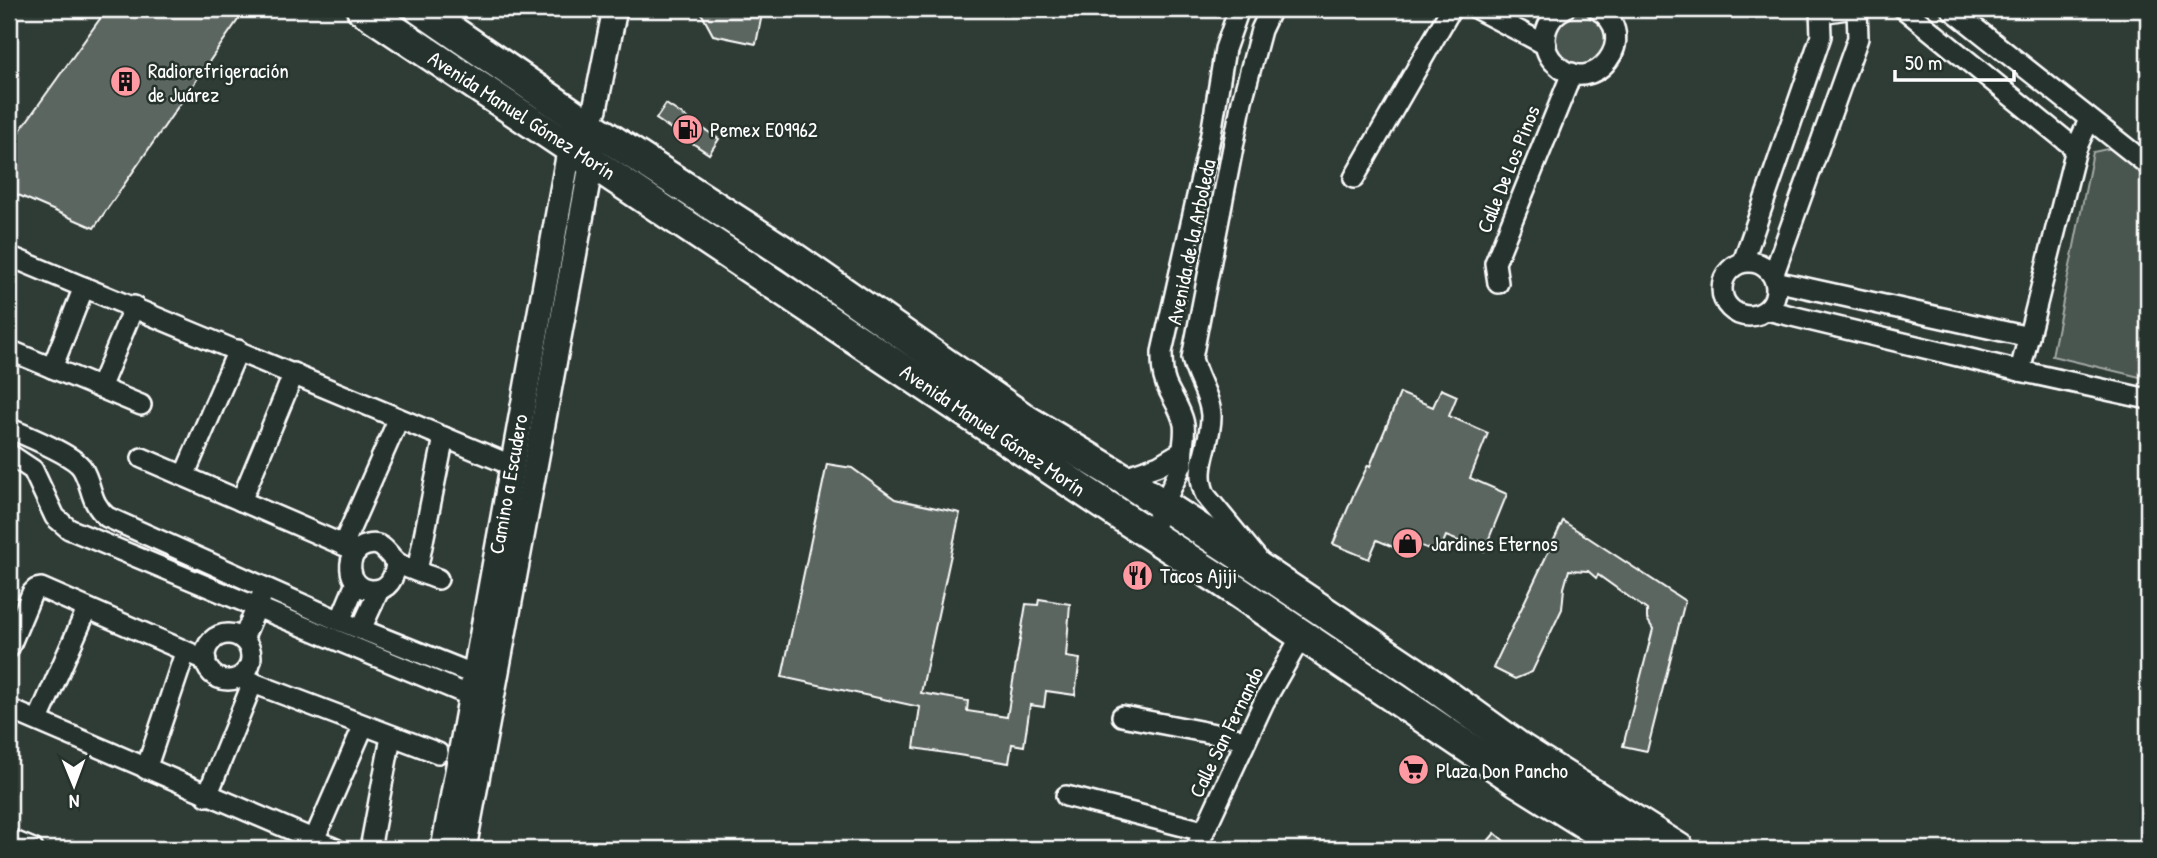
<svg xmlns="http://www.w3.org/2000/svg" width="2157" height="858" viewBox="0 0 2157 858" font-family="'Patrick Hand',sans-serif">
	<rect width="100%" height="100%" fill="#2f3b35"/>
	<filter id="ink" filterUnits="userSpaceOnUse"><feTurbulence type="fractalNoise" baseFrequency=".0143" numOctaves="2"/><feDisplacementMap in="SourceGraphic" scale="14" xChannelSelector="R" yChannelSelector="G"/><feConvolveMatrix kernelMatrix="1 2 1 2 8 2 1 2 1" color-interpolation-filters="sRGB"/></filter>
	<g filter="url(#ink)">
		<g fill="#4a544f" stroke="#a4aaa7" stroke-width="2">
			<circle cx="1579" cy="39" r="26"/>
			<polygon points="2112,148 2148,175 2148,379 2052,356 2093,152"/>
		</g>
		<g fill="#5b6661" stroke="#fff" stroke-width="2">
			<polygon points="107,9 228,9 240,17 94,228 9,191 9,146"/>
			<polygon points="699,9 763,9 756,44 713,35"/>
			<polygon points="666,104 719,139 709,154 656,119"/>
			<polygon points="1441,389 1457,396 1449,416 1488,433 1470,478 1507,494 1484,551 1446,536 1439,553 1419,545 1414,556 1377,540 1369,559 1333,544 1353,496 1368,465 1370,466 1400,393 1433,407"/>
			<polygon points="827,464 852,468 895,499 960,513 921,693 968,701 967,711 1007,717 1026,604 1038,605 1039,599 1070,604 1066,657 1080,659 1075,695 1046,691 1044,707 1030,705 1024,746 1012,744 1009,763 914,748 920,707 782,677"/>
			<polygon points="1563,521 1685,601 1647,751 1623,746 1653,629 1647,619 1647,610 1598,575 1596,578 1588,571 1569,570 1564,588 1562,609 1532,672 1515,679 1493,668"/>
			<polygon points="1495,833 1513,849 1481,849"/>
		</g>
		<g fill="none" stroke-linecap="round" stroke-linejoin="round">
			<defs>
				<g id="minor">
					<polyline points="1477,9 1546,45"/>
					<path d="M1564,9C1552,15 1545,27 1545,40C1545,49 1549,58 1556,64C1592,101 1644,36 1597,9"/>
					<polyline points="1904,9 2076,149"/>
					<polyline points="1951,9 2148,165"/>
					<polyline points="1821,13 1847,9"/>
					<polyline points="1354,178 1451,9"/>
					<polyline points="9,256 511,465"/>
					<circle cx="1749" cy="289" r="27"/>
					<polyline points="1743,262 1821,36 1820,9"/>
					<polyline points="1773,276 1858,38 1857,9"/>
					<polyline points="1775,281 2029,337"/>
					<polyline points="1498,283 1495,263 1572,73"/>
					<polyline points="1767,310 2020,371 2148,399"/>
					<polyline points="9,350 141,405"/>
					<polyline points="52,368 84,287"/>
					<polyline points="2020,371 2076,149 2089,120"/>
					<polyline points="100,388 134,306"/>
					<path d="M9,428C26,436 73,454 82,468C93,486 89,502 107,517L340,621L488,680"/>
					<polyline points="9,454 33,470 55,517 69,529 483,701"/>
					<polyline points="142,458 357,551"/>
					<polyline points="184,476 238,350"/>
					<polyline points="1122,478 1159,465 1181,452"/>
					<polyline points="241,501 294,373"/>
					<path d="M1150,535L1183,462C1181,449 1186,438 1184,424C1181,409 1172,398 1166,384C1162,374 1162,363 1162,352L1211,134L1225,49L1239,9"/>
					<polyline points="343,545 398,420"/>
					<path d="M1257,558L1206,496C1192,469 1212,444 1211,415C1210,396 1196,377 1192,358L1242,101L1261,30L1271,9"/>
					<path d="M396,562C395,577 389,591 371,590C346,588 343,550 368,545C385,541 387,556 398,563C409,570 425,574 438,579"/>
					<polyline points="417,571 444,437"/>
					<polyline points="340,621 356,583"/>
					<polyline points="361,629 379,590"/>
					<circle cx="228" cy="657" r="23"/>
					<polyline points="243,639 262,595"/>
					<polyline points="9,648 32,593 36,589 41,588 206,660"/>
					<polyline points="240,678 438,753"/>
					<polyline points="9,709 336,849"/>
					<polyline points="1122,716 1246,740"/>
					<polyline points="38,720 87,609"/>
					<polyline points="146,769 185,653"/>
					<polyline points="207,796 253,682"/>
					<polyline points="1066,796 1203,831"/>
					<polyline points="9,839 33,849"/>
					<polyline points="314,840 363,727"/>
					<polyline points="370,849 391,737"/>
					<polyline points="1196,849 1264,702 1301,637"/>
				</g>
				<g id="tertiary">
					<polyline points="443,849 570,146 587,124 595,109 615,9"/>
					<polyline points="464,849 592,160 590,148"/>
				</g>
				<g id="primary">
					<polyline points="362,9 1129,521 1222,581 1519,782 1626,849"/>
					<polyline points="420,9 587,124 791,256 1026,420 1122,478 1229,548 1417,674 1521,749 1679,849"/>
				</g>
			</defs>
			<use href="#minor" stroke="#fff" stroke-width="24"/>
			<use href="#tertiary" stroke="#fff" stroke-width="28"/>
			<use href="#primary" stroke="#fff" stroke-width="35"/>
			<use href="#minor" stroke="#26332d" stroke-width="19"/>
			<use href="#tertiary" stroke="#26332d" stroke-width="23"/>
			<use href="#primary" stroke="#26332d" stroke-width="30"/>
		</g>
	</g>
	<defs>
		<symbol id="building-disc" viewBox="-11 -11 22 22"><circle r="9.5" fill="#ff9aa2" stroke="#26332d"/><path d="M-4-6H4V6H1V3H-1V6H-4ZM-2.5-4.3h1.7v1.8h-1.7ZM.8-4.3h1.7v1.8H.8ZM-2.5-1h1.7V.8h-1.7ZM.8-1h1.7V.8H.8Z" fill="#111"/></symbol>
		<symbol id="fuel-disc" viewBox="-11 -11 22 22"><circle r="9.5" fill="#ff9aa2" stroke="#26332d"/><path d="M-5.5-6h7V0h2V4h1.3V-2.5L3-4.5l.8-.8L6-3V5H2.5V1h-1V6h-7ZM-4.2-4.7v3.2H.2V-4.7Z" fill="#111"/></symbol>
		<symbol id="shop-disc" viewBox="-11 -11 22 22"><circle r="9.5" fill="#ff9aa2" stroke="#26332d"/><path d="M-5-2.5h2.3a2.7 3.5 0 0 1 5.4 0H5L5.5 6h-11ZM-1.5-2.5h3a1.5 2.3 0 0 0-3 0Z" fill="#111"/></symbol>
		<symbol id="restaurant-disc" viewBox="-11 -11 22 22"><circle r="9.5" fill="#ff9aa2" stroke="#26332d"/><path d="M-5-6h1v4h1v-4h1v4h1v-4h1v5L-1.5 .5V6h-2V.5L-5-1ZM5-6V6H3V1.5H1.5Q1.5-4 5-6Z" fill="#111"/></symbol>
		<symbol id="supermarket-disc" viewBox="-11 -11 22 22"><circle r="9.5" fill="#ff9aa2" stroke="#26332d"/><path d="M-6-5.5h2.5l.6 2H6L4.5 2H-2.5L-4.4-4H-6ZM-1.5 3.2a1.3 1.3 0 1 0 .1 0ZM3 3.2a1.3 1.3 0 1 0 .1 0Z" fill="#111"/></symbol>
	</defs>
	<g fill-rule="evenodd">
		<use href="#building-disc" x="108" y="64" width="35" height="35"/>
		<use href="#fuel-disc" x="670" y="112" width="35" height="35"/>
		<use href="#shop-disc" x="1390" y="526" width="35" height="35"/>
		<use href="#restaurant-disc" x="1120" y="558" width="35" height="35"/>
		<use href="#supermarket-disc" x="1396" y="752" width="35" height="35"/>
	</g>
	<g text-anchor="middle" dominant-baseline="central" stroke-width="5" stroke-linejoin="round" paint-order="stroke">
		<g font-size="21" fill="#fff" stroke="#26332d" text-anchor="start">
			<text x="148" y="70">Radiorefrigeración<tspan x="148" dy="24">de Juárez</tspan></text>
			<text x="710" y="129">Pemex E09962</text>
			<text x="1431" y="543">Jardines Eternos</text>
			<text x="1160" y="575">Tacos Ajiji</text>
			<text x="1436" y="770">Plaza Don Pancho</text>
		</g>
		<g font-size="21" fill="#fff" stroke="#26332d">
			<text transform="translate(522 115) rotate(33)">Avenida Manuel Gómez Morín</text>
			<text transform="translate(1508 169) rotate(-68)">Calle De Los Pinos</text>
			<text transform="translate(1191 242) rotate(-78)">Avenida de la Arboleda</text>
			<text transform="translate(993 430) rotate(34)">Avenida Manuel Gómez Morín</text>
			<text transform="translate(508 484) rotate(-80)">Camino a Escudero</text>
			<text transform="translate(1226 732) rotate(-64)">Calle San Fernando</text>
		</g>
	</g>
	<rect width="2157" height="858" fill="none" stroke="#26332d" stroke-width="35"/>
	<rect x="18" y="18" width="2122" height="823" fill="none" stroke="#fff" stroke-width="2.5" filter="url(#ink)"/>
	<g transform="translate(74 785) rotate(179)" stroke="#26332d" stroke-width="5" paint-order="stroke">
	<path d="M0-5L12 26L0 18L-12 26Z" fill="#ffffff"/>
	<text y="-10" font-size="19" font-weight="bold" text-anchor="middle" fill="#ffffff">N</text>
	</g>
	<path d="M1895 70v10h119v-10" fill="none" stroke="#ffffff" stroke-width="3.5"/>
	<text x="1905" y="70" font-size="21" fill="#ffffff" stroke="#26332d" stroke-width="5" paint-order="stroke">50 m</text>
</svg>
